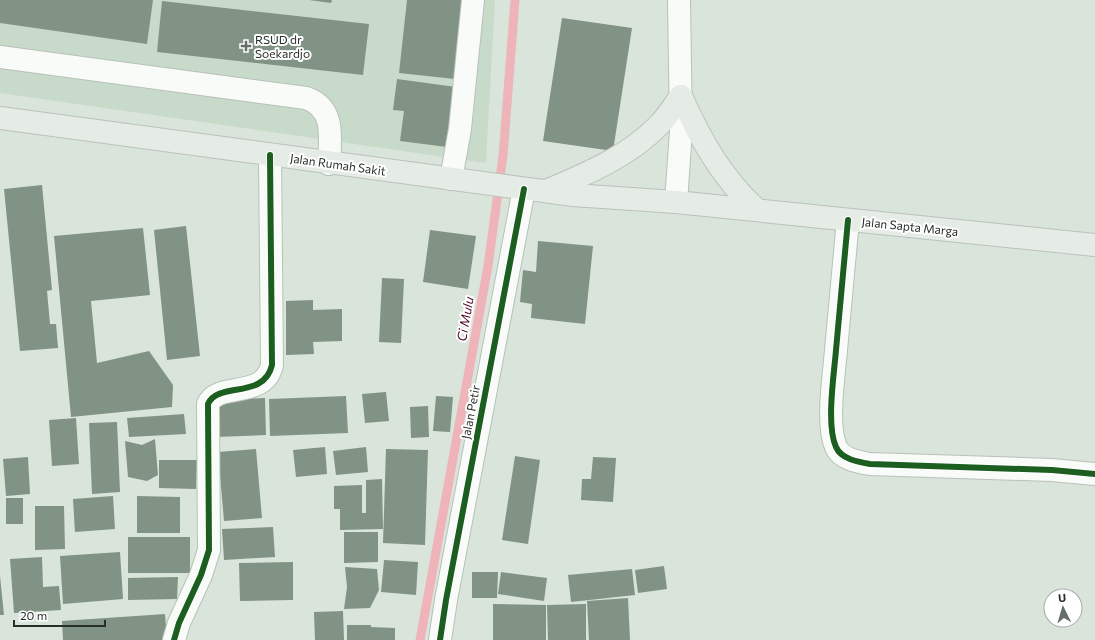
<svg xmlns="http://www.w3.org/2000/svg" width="1095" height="640" viewBox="0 0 1095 640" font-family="Commissioner,sans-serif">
	<rect width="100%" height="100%" fill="#d9e4da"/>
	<polygon fill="#c8dbca" points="0,0 495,0 486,163 0,93"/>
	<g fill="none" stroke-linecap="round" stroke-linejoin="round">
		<polyline stroke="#eeb4ba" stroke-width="9" points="420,640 488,266 503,156 515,0"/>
	</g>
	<g fill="#819384">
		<polygon points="0,0 153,0 147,44 0,23"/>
		<polygon points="309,0 332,0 331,3"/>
		<polygon points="407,0 465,0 455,79 399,73"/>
		<polygon points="162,1 369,24 363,75 157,52"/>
		<polygon points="562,18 632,28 613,151 543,141"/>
		<polygon points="397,79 456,87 447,147 400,141 404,111 393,110"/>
		<polygon points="42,185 52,290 47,291 50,324 56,324 58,348 20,351 4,189"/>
		<polygon points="186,226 200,356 167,360 154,230"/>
		<polygon points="143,228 150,295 91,301 97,363 149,351 173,385 172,407 71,417 54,236"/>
		<polygon points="430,230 476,236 468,289 423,282"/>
		<polygon points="538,241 593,246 585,324 531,318 532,304 520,302 523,270 536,272"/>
		<polygon points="382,278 404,279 401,343 379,342"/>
		<polygon points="313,300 313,310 342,309 342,341 313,342 314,354 286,355 286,301"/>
		<polygon points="386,392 389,421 365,423 362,394"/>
		<polygon points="346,396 348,433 270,436 269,399"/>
		<polygon points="436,396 453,397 450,432 433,431"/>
		<polygon points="265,398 266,435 215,437 214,400"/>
		<polygon points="428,406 429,437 411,438 410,407"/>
		<polygon points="184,414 186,434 129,437 127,418"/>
		<polygon points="76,418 79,464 52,466 49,420"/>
		<polygon points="117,422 120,492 92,494 89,423"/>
		<polygon points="155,439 158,475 147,481 128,477 125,441 142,445"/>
		<polygon points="325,447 327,474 296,477 293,450"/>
		<polygon points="366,447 368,472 336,475 333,451"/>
		<polygon points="256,449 262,518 224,521 218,452"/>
		<polygon points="386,449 428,450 425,545 383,543"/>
		<polygon points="515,456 540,460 528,544 502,540"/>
		<polygon points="28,457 30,494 6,496 3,459"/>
		<polygon points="593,457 616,458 613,502 581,500 582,479 591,479"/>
		<polygon points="159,460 197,460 196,489 159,488"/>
		<polygon points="382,479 383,529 340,530 340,509 334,509 334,486 362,485 362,513 366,513 366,480"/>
		<polygon points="113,496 115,529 75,532 73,499"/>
		<polygon points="137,496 180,497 180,533 137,533"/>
		<rect x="6" y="498" width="17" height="26"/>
		<polygon points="35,506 64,506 65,549 35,550"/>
		<polygon points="273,527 275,557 224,560 222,529"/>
		<polygon points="344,532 378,532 378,562 344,563"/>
		<rect x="128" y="537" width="62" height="36"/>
		<polygon points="120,552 123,599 63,604 60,556"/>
		<polygon points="42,557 43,587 59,586 61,610 14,613 10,559"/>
		<polygon points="384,560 418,562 416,595 381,592"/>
		<polygon points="293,562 293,600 240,601 239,563"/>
		<polygon points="664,566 667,589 638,593 635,570"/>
		<polygon points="345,567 377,569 379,590 370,608 344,609 347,587"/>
		<polygon points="632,569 635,595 571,602 568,575"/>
		<polygon points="472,572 498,572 497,598 472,598"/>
		<polygon points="501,572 547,578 544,601 498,594"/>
		<polygon points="0,576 4,615 0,615"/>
		<polygon points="178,577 177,599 128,600 128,578"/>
		<polygon points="628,598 630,640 589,640 587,601"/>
		<polygon points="493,604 546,605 546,640 493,640"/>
		<polygon points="586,604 586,640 548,640 547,605"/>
		<polygon points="343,611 344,640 315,640 314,612"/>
		<polygon points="165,614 167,640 63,640 62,621"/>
		<rect x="347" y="625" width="24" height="15"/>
		<polygon points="371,627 395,628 395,640 371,640"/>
	</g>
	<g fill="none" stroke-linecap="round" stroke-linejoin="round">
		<defs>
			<g id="minor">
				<path d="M0,57L306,98C336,108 330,139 329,164"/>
				<polyline points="451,179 460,129 473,0"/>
				<polyline points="676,202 681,131 679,0"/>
				<path d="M848,220C844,264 840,307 836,350C834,375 826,425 836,447C841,459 858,462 870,464L1052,470L1095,474"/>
				<path d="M174,640L179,623L201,575L209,550L208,404C218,381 264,400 272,365L270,155"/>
				<polyline points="440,640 446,600 524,189"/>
			</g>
			<g id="major">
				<path d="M681,96C700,139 722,178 757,210"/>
				<polyline points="0,118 573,195 676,202 1095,245"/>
				<path d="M546,191C586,174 628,157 659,125C667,117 674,105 681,96"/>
			</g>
		</defs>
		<use href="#minor" stroke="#b8c1b9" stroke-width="24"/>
		<use href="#major" stroke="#bbc0bb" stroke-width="24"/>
		<use href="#minor" stroke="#f9fbf9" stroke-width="22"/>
		<use href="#major" stroke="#e5ece6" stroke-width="22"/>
		<defs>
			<g id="cycleway">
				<path d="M848,220C844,264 840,307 836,350C834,375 826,425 836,447C841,459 858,462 870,464L1052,470L1095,474"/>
				<path d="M174,640L179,623L201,575L209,550L208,404C218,381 264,400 272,365L270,155"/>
				<polyline points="440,640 446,600 524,189"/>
			</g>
		</defs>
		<use href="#cycleway" stroke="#fff" stroke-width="8"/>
		<use href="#cycleway" stroke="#1b5e20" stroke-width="6"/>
	</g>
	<path fill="#666e67" stroke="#fff" stroke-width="1.5" d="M244 40h4v4h4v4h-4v4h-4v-4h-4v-4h4z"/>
	<g text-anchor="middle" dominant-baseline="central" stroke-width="4" stroke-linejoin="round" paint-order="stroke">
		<g font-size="12" fill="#282f29" stroke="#fff" text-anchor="start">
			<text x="255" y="39">RSUD dr<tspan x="255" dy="14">Soekardjo</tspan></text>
		</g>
		<g font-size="12" fill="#282f29" stroke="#fff">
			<text transform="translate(338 164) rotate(8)">Jalan Rumah Sakit</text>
			<text transform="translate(910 226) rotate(6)">Jalan Sapta Marga</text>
			<text transform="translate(470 412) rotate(-79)">Jalan Petir</text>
		</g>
		<g font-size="13" font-style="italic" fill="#54061f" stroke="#fff">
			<text transform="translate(465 319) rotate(-80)">Ci Mulu</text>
		</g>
	</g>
	<g transform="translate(1063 608) rotate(355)"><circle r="19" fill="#ffffff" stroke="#a9aca9"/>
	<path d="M0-3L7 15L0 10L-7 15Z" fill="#666e67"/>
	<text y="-6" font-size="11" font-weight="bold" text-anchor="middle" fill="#282f29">U</text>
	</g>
	<path d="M14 620v6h91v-6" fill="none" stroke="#282f29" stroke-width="2"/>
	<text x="20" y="620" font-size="12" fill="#282f29" stroke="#ffffff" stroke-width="3" paint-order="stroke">20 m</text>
</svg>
